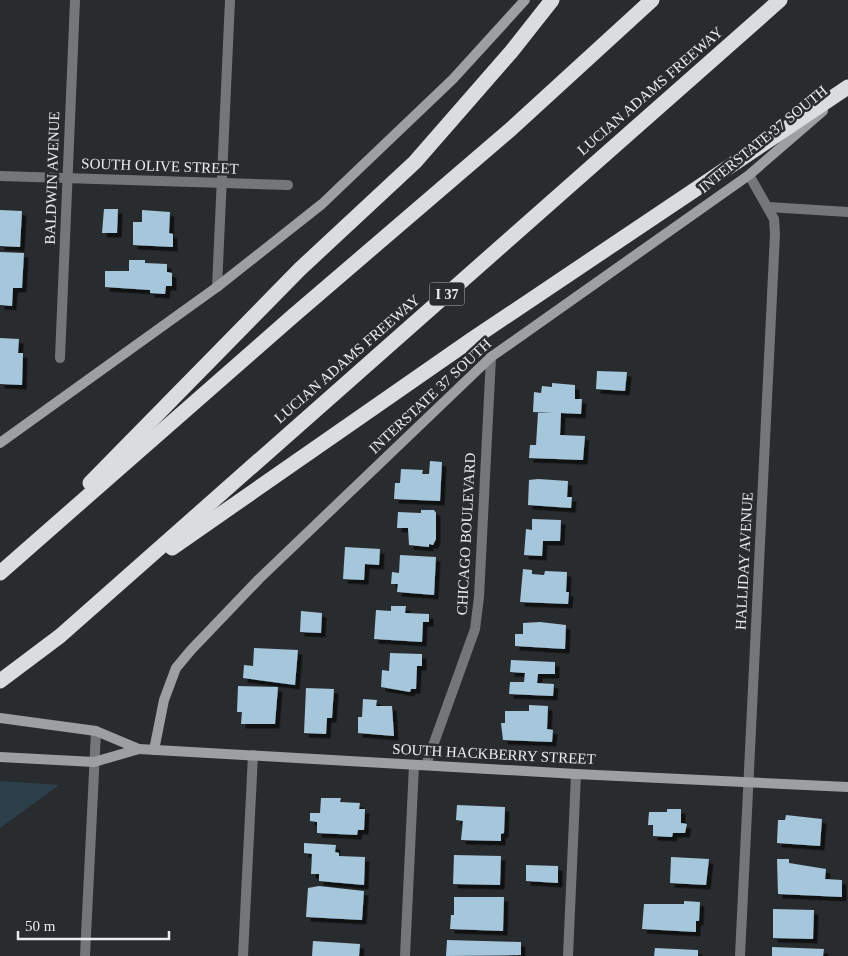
<svg xmlns="http://www.w3.org/2000/svg" width="848" height="956" viewBox="0 0 848 956" font-family="Georgia,serif">
	<defs>
		<filter id="shadow"><feDropShadow dx="4.5" dy="4.5" stdDeviation="0" flood-color="#0009"/></filter>
	</defs>
	<rect width="100%" height="100%" fill="#292c2e"/>
	<polygon fill="#2c404c" points="0,781 59,785 0,828"/>
	<g fill="#a6c6dc" filter="url(#shadow)">
		<polygon points="104,209 118,209 117,233 102,233"/>
		<polygon points="0,210 22,211 20,247 0,246"/>
		<polygon points="142,210 170,212 169,233 173,234 173,247 133,245 133,222 142,222"/>
		<polygon points="0,252 24,253 22,288 13,288 12,306 0,305"/>
		<polygon points="129,260 145,260 145,263 167,264 167,272 172,273 172,286 166,286 165,294 150,293 150,290 105,287 105,271 129,271"/>
		<polygon points="0,338 19,339 18,353 23,353 22,385 0,384"/>
		<polygon points="597,371 627,372 625,391 596,389"/>
		<polygon points="552,383 575,385 575,399 582,399 581,414 561,413 560,435 585,436 583,460 529,458 530,445 536,445 538,413 554,413 533,412 534,392 541,393 542,386 552,387"/>
		<polygon points="430,461 442,462 440,501 394,499 395,483 400,483 401,469 423,470 422,474 429,474"/>
		<polygon points="538,479 568,481 567,497 572,497 571,508 528,505 529,480"/>
		<polygon points="421,510 434,510 436,513 436,539 433,545 429,544 429,547 409,545 408,528 397,528 398,512 421,513"/>
		<polygon points="532,519 561,520 560,541 543,541 542,556 524,555 526,529 532,530"/>
		<polygon points="345,547 380,549 379,565 365,564 364,580 343,579"/>
		<polygon points="400,555 436,557 434,595 397,592 398,584 391,584 392,572 399,573"/>
		<polygon points="523,569 532,570 532,574 544,575 545,571 567,572 566,592 569,592 568,604 520,602"/>
		<polygon points="391,606 406,606 405,613 429,614 429,622 423,622 422,642 374,639 376,610 391,611"/>
		<polygon points="301,611 322,613 321,633 300,632"/>
		<polygon points="540,622 566,625 565,649 515,646 515,634 523,634 523,623"/>
		<polygon points="254,648 298,650 295,685 243,678 244,665 253,666"/>
		<polygon points="390,653 422,654 422,666 417,666 416,689 411,689 410,692 381,687 382,670 389,671"/>
		<polygon points="511,660 555,662 555,674 538,674 537,683 554,684 553,696 509,694 510,682 524,682 525,673 510,672"/>
		<polygon points="238,686 278,687 275,724 241,724 242,712 237,712"/>
		<polygon points="306,688 334,689 332,718 327,718 326,734 304,733"/>
		<polygon points="363,699 377,700 376,706 392,706 394,736 358,733 358,717 362,717"/>
		<polygon points="529,705 548,706 547,729 553,730 552,742 503,740 501,723 505,723 505,711 529,711"/>
		<polygon points="321,798 341,798 340,802 360,803 359,809 365,809 364,830 358,830 357,835 317,833 317,822 310,821 310,813 320,813"/>
		<polygon points="457,805 505,807 504,833 501,834 501,841 461,840 463,821 456,820"/>
		<polygon points="667,809 681,809 681,823 687,824 685,833 673,833 672,837 653,836 653,825 648,825 649,812 667,812"/>
		<polygon points="786,815 822,819 820,846 777,843 778,820 785,820"/>
		<polygon points="304,843 336,845 335,852 339,853 339,856 365,857 364,885 319,881 319,874 311,874 312,854 304,853"/>
		<polygon points="454,855 501,856 500,885 453,884"/>
		<polygon points="671,857 709,859 706,885 670,883"/>
		<polygon points="777,859 789,859 789,863 826,869 825,879 842,880 842,897 778,894"/>
		<polygon points="526,865 558,866 558,883 526,881"/>
		<polygon points="319,886 364,891 362,920 306,917 308,888"/>
		<polygon points="454,897 504,897 503,931 450,929 451,915 454,915"/>
		<polygon points="684,901 700,902 699,921 696,921 696,932 642,929 644,904 684,904"/>
		<polygon points="773,909 814,910 813,939 773,938"/>
		<polygon points="447,940 521,942 521,955 446,956"/>
		<polygon points="313,941 360,944 359,956 312,956"/>
		<polygon points="772,947 824,949 823,956 772,956"/>
		<polygon points="655,948 698,950 698,956 654,956"/>
	</g>
	<g fill="none" stroke-linecap="round" stroke-linejoin="round">
		<g stroke="#747677" stroke-width="10">
			<polyline points="243,956 253,755"/>
			<polyline points="568,956 576,774"/>
		</g>
		<g stroke="#747677" stroke-width="10">
			<polyline points="0,176 288,185"/>
			<polyline points="768,207 848,212"/>
			<polyline points="217,287 230,0"/>
			<polyline points="60,358 75,0"/>
			<polyline points="426,765 475,629 479,597 491,357"/>
			<polyline points="85,956 96,731"/>
			<polyline points="405,956 414,765"/>
			<polyline points="740,956 775,234 774,219 749,175"/>
		</g>
		<g stroke="#9da0a1" stroke-width="10">
			<polyline points="0,443 217,287 322,204 453,79 525,0"/>
			<polyline points="0,718 96,731 139,749 576,774 848,787"/>
			<polyline points="154,750 164,700 176,668 191,650 259,579 491,357 749,175 823,111"/>
			<polyline points="0,757 94,762 139,749"/>
		</g>
		<g stroke="#d9dde0" stroke-width="15">
			<polyline points="90,483 300,269 415,162 511,52 552,0"/>
			<polyline points="172,548 471,340 848,87"/>
			<polyline points="0,573 293,316 511,129 652,0"/>
			<polyline points="0,681 60,636 780,0"/>
		</g>
	</g>
	<g text-anchor="middle" dominant-baseline="central" stroke-width="5" stroke-linejoin="round" paint-order="stroke">
		<rect fill="#292c2e" stroke="#b0b2b4" stroke-width="1" x="429.5" y="282.5" width="35" height="23" rx="4"/>
		<g font-size="14" font-weight="bold" fill="#eaeced">
			<text x="447" y="294">I 37</text>
		</g>
		<g font-size="15" fill="#eaeced" stroke="#292c2e">
			<text transform="translate(650 91) rotate(-41)">LUCIAN ADAMS FREEWAY</text>
			<text transform="translate(763 139) rotate(-39)">INTERSTATE 37 SOUTH</text>
			<text transform="translate(160 166) rotate(2)">SOUTH OLIVE STREET</text>
			<text transform="translate(52 178) rotate(-88)">BALDWIN AVENUE</text>
			<text transform="translate(347 359) rotate(-41)">LUCIAN ADAMS FREEWAY</text>
			<text transform="translate(430 396) rotate(-43)">INTERSTATE 37 SOUTH</text>
			<text transform="translate(466 534) rotate(-87)">CHICAGO BOULEVARD</text>
			<text transform="translate(744 561) rotate(-87)">HALLIDAY AVENUE</text>
			<text transform="translate(494 754) rotate(3)">SOUTH HACKBERRY STREET</text>
		</g>
	</g>
	<path d="M18 931v8h151v-8" fill="none" stroke="#eaeced" stroke-width="2.5"/>
	<text x="25" y="931" font-size="15" fill="#eaeced" stroke="#292c2e" stroke-width="4" paint-order="stroke">50 m</text>
</svg>
